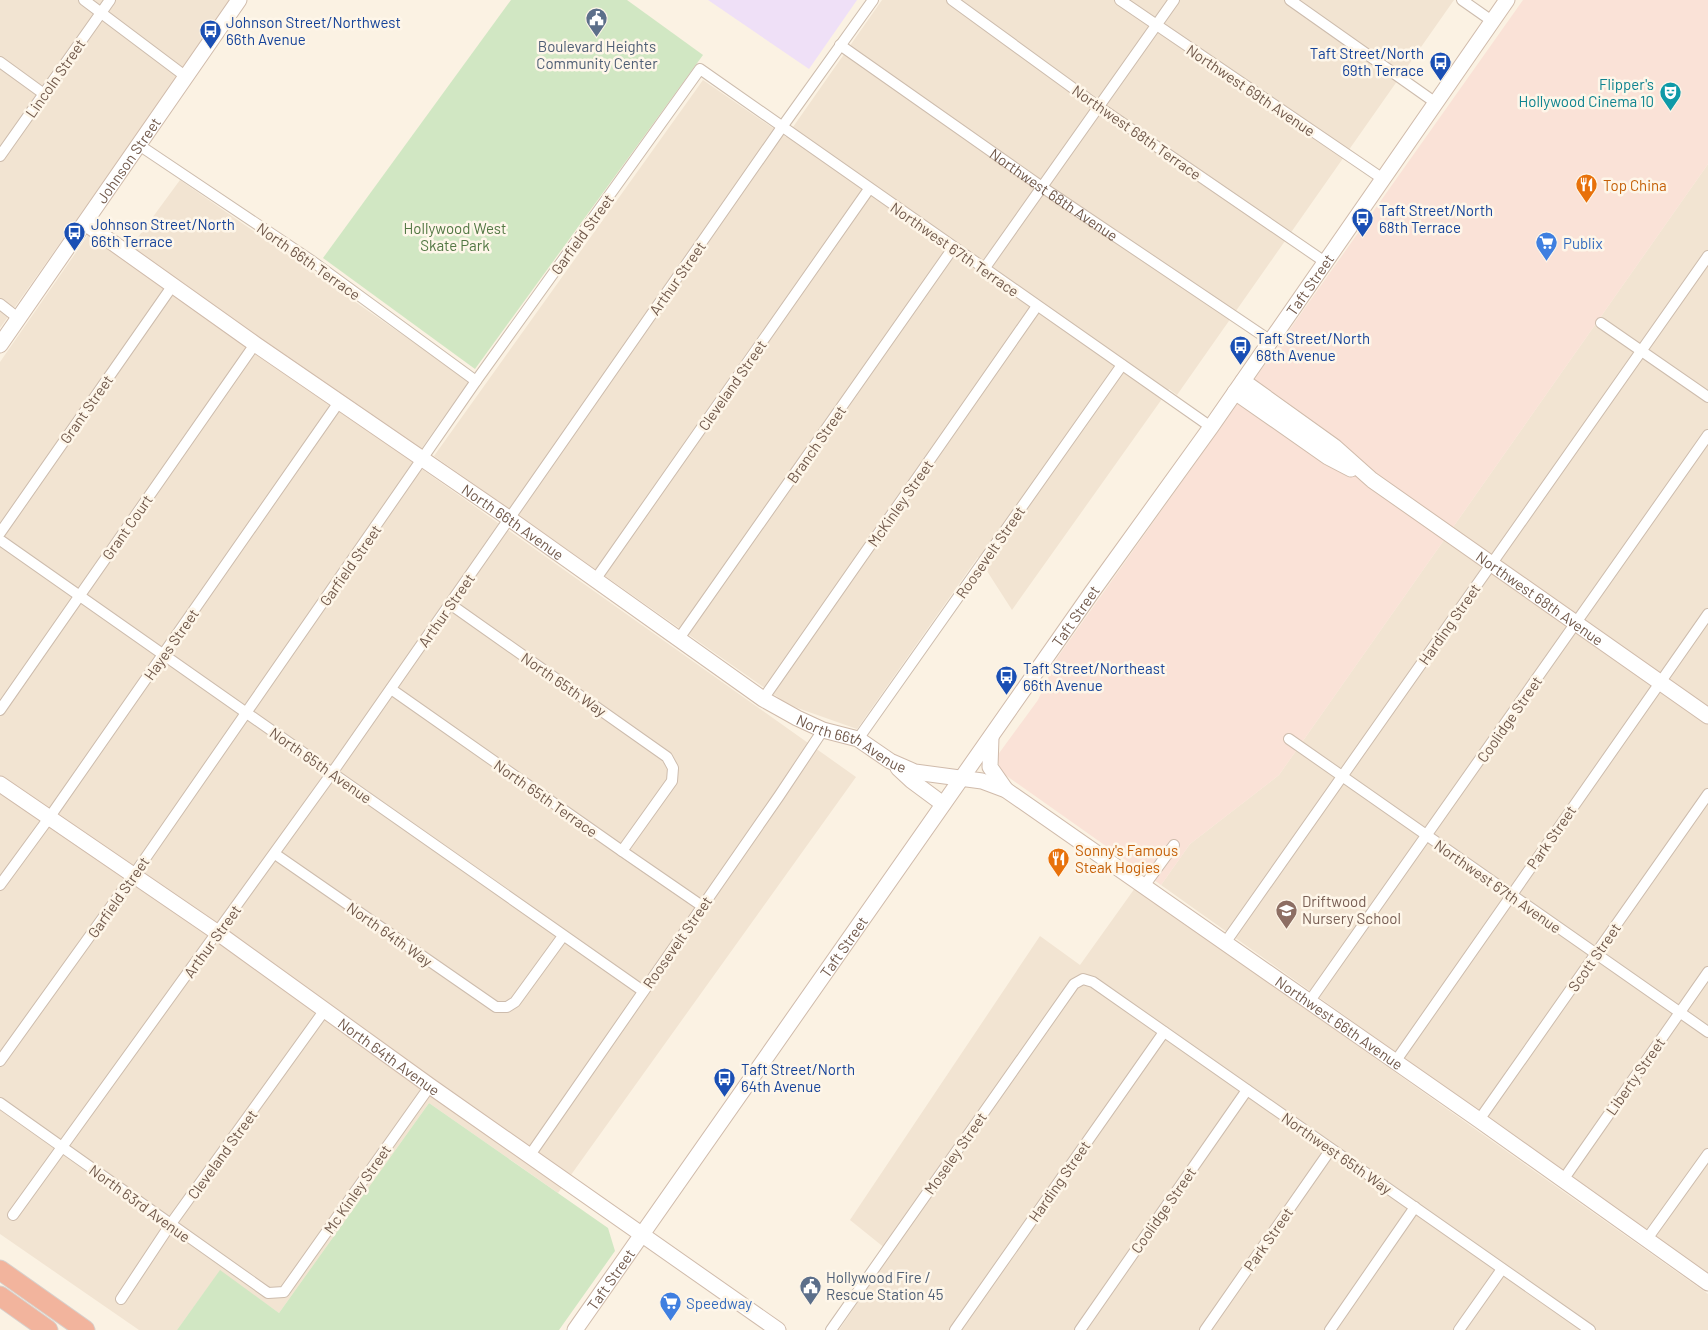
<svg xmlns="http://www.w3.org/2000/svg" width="1708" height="1330" viewBox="0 0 1708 1330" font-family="Barlow,sans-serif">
	<rect width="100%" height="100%" fill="#fbf2e3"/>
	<g fill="#f2e4d2">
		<polygon points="0,0 232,0 0,328"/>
		<polygon points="882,0 1454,0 1177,395 1169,389 1012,610 978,557 857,729 789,705 434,456 703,80 786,137"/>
		<polygon points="1708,164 1708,1274 1161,885 1190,844 1279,775"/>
		<polygon points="180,180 469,381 412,462 856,777 558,1193 429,1103 279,1313 220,1271 177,1330 139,1330 0,1234 0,362 88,235 122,259"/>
		<polygon points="1135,888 1708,1294 1708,1330 839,1330 891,1253 850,1220 1040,936 1080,965"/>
	</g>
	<polygon fill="#fae2d7" points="1523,0 1708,0 1708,164 1279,775 1190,844 1161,885 1001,772 997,756 1038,700 1057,658"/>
	<polygon fill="#efe0f7" points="708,0 857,0 809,69"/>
	<g fill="#d1e7c3">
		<polygon points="511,0 627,0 703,55 475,369 323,258"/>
		<polygon points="429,1103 608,1228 615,1251 559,1330 177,1330 220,1270 279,1313"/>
	</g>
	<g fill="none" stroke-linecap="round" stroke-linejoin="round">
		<defs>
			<g id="street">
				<polyline points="84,0 185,76"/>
				<polyline points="952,0 1099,107 1325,262"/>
				<polyline points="1120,0 1383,179"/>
				<polyline points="1290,0 1436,103"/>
				<polyline points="1462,0 1492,21"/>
				<path id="s1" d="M840,45L1042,187L1271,341"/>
				<polyline points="0,62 44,94"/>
				<polyline points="139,145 312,261 476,381"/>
				<polyline points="0,156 110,0"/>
				<polyline points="984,269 1174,0"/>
				<polyline points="0,304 18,318"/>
				<polyline points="1601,323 1708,397"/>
				<polyline points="0,533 173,285"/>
				<polyline points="0,540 643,991"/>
				<polyline points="595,580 869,189"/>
				<polyline points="450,604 667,757 673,768 672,781 622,851"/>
				<polyline points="678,640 953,248"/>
				<polyline points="391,689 622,851 702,906"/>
				<polyline points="763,699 1037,306"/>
				<polyline points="0,710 255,344"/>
				<polyline points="858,739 1122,365"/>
				<polyline points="1289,739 1708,1032"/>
				<polyline points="275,854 496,1007 507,1007 515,1002 563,936"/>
				<polyline points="0,885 49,818 339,402"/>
				<polyline points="1144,886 1174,845"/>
				<polyline points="1225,943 1708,256"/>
				<polyline points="1309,1002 1708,435"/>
				<polyline points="0,1061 133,876 476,381 700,69 1211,427"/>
				<polyline points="1395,1062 1708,614"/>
				<polyline points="0,1103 268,1293 284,1292 430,1086"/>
				<polyline points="1479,1120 1708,794"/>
				<polyline points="530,1155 779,796 823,730"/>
				<polyline points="1563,1180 1708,972"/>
				<polyline points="13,1215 332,773 782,127 873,0"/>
				<polyline points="1647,1239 1708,1154"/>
				<polyline points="121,1299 170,1225 324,1011"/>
				<polyline points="831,1330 1074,984 1083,979 1093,982 1590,1330"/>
				<polyline points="955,1330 1164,1032"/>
				<polyline points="1080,1330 1247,1090"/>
				<polyline points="1205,1330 1331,1149"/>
				<polyline points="1330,1330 1415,1207"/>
				<polyline points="1459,1330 1502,1269"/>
			</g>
			<g id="secondary">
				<path id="s2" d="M85,223L255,344L510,519L763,699L797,718L823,730L858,739L890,761L915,772L982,781L1006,790L1479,1120L1708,1283"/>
				<path id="s3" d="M0,345L239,0"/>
				<path id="s4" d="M1243,381L1335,447L1372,480L1708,716"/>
				<polyline points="1235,392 1328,457 1351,469"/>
				<polyline points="991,737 990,767 1006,790"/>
				<polyline points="898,768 912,781 943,804"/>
				<path id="s5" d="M0,784L218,933L430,1086L778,1330"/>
				<path id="s6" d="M575,1330L1092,592L1211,427L1507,0"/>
			</g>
			<g id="highway">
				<polyline points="0,1270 85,1330"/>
				<polyline points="0,1296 48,1330"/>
			</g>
		</defs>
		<use href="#street" stroke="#cdbcad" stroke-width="12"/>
		<use href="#secondary" stroke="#d0bbab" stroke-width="17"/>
		<use href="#highway" stroke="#d7d1cd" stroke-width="21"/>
		<use href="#street" stroke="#fff" stroke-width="10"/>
		<use href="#secondary" stroke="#fff" stroke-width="15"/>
		<use href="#highway" stroke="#f2b49d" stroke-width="19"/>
	</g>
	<defs>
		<symbol id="civic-pin" viewBox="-11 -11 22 30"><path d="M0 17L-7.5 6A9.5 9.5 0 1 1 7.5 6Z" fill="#5c6f8a" stroke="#fef6e9"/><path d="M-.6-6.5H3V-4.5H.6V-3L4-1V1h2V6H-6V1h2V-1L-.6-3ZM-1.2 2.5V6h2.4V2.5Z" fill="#fff"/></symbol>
		<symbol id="bus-pin" viewBox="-11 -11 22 30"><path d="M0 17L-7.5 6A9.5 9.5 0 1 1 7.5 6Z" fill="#1a4fb4" stroke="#fef6e9"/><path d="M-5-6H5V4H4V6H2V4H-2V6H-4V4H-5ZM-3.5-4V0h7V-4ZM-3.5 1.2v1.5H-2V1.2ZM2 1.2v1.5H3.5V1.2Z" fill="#fff"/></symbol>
		<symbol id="theatre-pin" viewBox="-11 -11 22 30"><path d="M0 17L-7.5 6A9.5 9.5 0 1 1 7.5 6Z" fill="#0f9aa8" stroke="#fef6e9"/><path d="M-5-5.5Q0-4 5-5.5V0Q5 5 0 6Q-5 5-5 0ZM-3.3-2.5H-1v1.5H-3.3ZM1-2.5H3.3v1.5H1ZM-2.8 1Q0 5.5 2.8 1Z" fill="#fff"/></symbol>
		<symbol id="restaurant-pin" viewBox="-11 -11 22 30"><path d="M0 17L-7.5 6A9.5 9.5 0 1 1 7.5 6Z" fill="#e8710a" stroke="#fef6e9"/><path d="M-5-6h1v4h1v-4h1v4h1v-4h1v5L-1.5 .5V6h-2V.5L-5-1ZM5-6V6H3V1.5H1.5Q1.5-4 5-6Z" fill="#fff"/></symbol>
		<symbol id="supermarket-pin" viewBox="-11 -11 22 30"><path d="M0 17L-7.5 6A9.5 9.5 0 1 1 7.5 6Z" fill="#3f7fe0" stroke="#fef6e9"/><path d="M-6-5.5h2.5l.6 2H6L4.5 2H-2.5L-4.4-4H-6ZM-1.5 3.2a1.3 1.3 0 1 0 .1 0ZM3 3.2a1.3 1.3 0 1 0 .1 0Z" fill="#fff"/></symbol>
		<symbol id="school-pin" viewBox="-11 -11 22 30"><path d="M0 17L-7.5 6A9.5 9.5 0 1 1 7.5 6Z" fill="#8d6e63" stroke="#fef6e9"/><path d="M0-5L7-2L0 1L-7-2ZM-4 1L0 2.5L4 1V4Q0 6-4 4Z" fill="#fff"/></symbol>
	</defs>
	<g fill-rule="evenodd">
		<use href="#civic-pin" x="584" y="6" width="25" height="34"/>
		<use href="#bus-pin" x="198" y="18" width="25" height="34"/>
		<use href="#bus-pin" x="1428" y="50" width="25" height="34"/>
		<use href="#theatre-pin" x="1658" y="80" width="25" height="34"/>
		<use href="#restaurant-pin" x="1574" y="172" width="25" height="34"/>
		<use href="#bus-pin" x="1350" y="206" width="25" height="34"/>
		<use href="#bus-pin" x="62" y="220" width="25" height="34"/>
		<use href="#supermarket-pin" x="1534" y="230" width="25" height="34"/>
		<use href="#bus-pin" x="1228" y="334" width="25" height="34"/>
		<use href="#bus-pin" x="994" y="664" width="25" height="34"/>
		<use href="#restaurant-pin" x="1046" y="846" width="25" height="34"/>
		<use href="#school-pin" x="1274" y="898" width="25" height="34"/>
		<use href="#bus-pin" x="712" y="1066" width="25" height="34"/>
		<use href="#civic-pin" x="798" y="1274" width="25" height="34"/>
		<use href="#supermarket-pin" x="658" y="1290" width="25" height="34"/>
	</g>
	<g text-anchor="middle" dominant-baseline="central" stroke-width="5" stroke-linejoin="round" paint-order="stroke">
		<g font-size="15" fill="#164399" stroke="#fef6e9" text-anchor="start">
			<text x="226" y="22">Johnson Street/Northwest<tspan x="226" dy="17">66th Avenue</tspan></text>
			<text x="1424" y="53" text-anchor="end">Taft Street/North<tspan x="1424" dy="17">69th Terrace</tspan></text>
			<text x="1379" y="210">Taft Street/North<tspan x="1379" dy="17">68th Terrace</tspan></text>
			<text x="91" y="224">Johnson Street/North<tspan x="91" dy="17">66th Terrace</tspan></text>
			<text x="1256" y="338">Taft Street/North<tspan x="1256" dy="17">68th Avenue</tspan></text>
			<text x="1023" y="668">Taft Street/Northeast<tspan x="1023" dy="17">66th Avenue</tspan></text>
			<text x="741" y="1069">Taft Street/North<tspan x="741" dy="17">64th Avenue</tspan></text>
		</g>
		<g font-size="15" fill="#4e5e75" stroke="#fef6e9">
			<text x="597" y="46">Boulevard Heights<tspan x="597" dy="17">Community Center</tspan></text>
			<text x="826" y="1277" text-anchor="start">Hollywood Fire /<tspan x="826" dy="17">Rescue Station 45</tspan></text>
		</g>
		<g font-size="15" fill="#71594b" stroke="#fef6e9">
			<text transform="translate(55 78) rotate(-55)">Lincoln Street</text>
			<text transform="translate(1251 90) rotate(34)">Northwest 69th Avenue</text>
			<text transform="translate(1137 132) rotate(35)">Northwest 68th Terrace</text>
			<text stroke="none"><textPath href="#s3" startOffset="225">Johnson Street</textPath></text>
			<text stroke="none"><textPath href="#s1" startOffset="261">Northwest 68th Avenue</textPath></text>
			<text transform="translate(582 234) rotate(-54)">Garfield Street</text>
			<text transform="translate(955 249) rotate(35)">Northwest 67th Terrace</text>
			<text transform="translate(309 261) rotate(35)">North 66th Terrace</text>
			<text transform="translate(677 278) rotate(-55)">Arthur Street</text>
			<text stroke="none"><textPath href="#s6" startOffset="1278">Taft Street</textPath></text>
			<text transform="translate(732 385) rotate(-55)">Cleveland Street</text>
			<text transform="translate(86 409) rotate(-55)">Grant Street</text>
			<text transform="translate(816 444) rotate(-55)">Branch Street</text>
			<text transform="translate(900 503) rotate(-55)">McKinley Street</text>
			<text stroke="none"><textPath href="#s2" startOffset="522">North 66th Avenue</textPath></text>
			<text transform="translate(127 527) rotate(-55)">Grant Court</text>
			<text transform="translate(990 552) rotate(-55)">Roosevelt Street</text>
			<text transform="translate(350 565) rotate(-55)">Garfield Street</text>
			<text stroke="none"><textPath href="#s4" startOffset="368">Northwest 68th Avenue</textPath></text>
			<text transform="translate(446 610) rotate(-55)">Arthur Street</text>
			<text stroke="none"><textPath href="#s6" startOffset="872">Taft Street</textPath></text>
			<text transform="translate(1449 624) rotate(-55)">Harding Street</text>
			<text transform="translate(171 644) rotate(-55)">Hayes Street</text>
			<text transform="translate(564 684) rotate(35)">North 65th Way</text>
			<text transform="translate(1509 719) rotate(-55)">Coolidge Street</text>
			<text stroke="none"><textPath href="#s2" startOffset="928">North 66th Avenue</textPath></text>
			<text transform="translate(321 765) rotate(35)">North 65th Avenue</text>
			<text transform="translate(546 798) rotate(35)">North 65th Terrace</text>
			<text transform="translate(1551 837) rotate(-55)">Park Street</text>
			<text transform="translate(1498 886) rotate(35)">Northwest 67th Avenue</text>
			<text transform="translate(118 897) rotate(-55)">Garfield Street</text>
			<text transform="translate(390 934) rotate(35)">North 64th Way</text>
			<text transform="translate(212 941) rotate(-54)">Arthur Street</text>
			<text transform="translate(677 942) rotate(-55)">Roosevelt Street</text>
			<text stroke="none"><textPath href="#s6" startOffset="468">Taft Street</textPath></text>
			<text transform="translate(1594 957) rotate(-55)">Scott Street</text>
			<text stroke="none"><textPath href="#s2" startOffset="1498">Northwest 66th Avenue</textPath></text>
			<text stroke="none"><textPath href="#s5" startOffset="475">North 64th Avenue</textPath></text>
			<text transform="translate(1635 1076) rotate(-55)">Liberty Street</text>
			<text transform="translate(955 1153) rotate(-55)">Moseley Street</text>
			<text transform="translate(1337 1153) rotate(35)">Northwest 65th Way</text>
			<text transform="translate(222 1154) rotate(-54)">Cleveland Street</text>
			<text transform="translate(1059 1181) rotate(-55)">Harding Street</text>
			<text transform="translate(357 1189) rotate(-55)">Mc Kinley Street</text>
			<text transform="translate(140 1203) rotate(36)">North 63rd Avenue</text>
			<text transform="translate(1163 1210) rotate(-55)">Coolidge Street</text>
			<text transform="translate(1268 1239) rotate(-55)">Park Street</text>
			<text stroke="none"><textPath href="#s6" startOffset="62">Taft Street</textPath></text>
		</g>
		<g font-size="15" fill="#0d838f" stroke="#fef6e9" text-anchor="end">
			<text x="1654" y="84">Flipper's<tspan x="1654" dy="17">Hollywood Cinema 10</tspan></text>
		</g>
		<g font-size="15" fill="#c56008" stroke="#fef6e9" text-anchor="start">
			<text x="1603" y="185">Top China</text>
			<text x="1075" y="850">Sonny's Famous<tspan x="1075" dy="17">Steak Hogies</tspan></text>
		</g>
		<g font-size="15" fill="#527743" stroke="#fef6e9">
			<text x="455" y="228">Hollywood West<tspan x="455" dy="17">Skate Park</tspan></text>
		</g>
		<g font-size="15" fill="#366cbe" stroke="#fef6e9" text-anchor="start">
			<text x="1563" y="243">Publix</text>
			<text x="686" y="1303">Speedway</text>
		</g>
		<g font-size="15" fill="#785e54" stroke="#fef6e9" text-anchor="start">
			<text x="1302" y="901">Driftwood<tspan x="1302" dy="17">Nursery School</tspan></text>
		</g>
	</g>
</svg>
